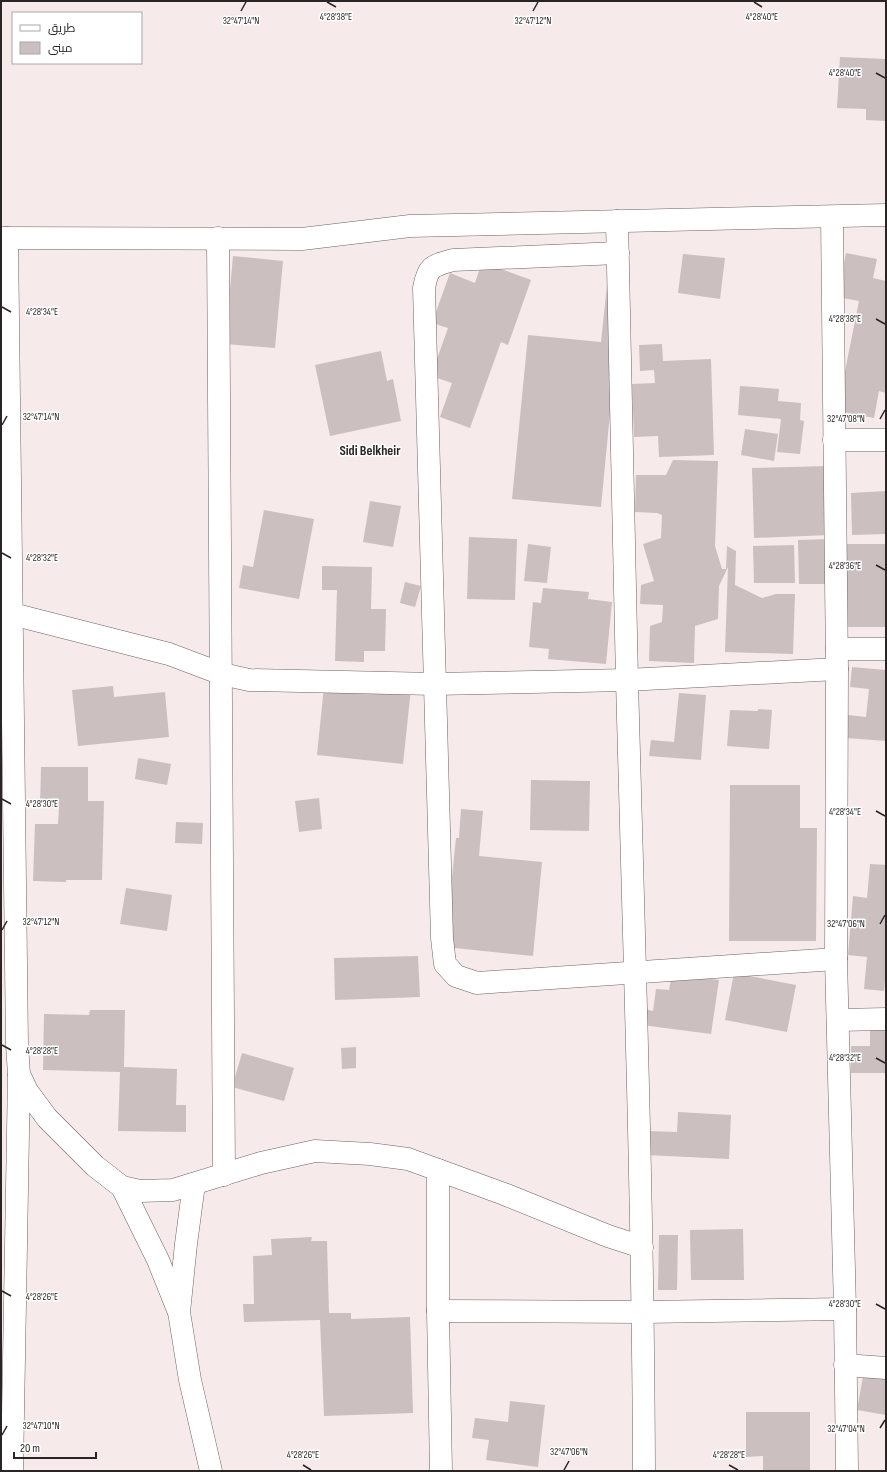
<svg xmlns="http://www.w3.org/2000/svg" width="887" height="1472" viewBox="0 0 887 1472" font-family="'Sofia Sans Condensed',Cairo,sans-serif">
	<rect width="100%" height="100%" fill="#f6eaea"/>
	<g fill="#cbbfbf">
		<polygon points="840,57 886,59 886,121 866,120 866,109 837,108"/>
		<polygon points="846,253 877,259 873,278 886,281 886,393 879,391 874,418 837,411 859,301 837,297"/>
		<polygon points="683,254 725,258 720,299 678,293"/>
		<polygon points="233,256 283,261 275,348 225,344"/>
		<polygon points="482,262 531,280 508,345 501,342 470,428 440,417 452,383 431,376 448,328 432,323 450,273 475,283"/>
		<polygon points="609,266 624,267 601,507 512,499 528,335 601,342"/>
		<polygon points="662,344 663,361 711,359 714,455 659,457 658,436 634,437 632,384 655,383 654,370 640,371 639,345"/>
		<polygon points="381,351 387,381 393,379 401,421 330,436 315,365"/>
		<polygon points="740,386 779,389 778,401 801,403 800,420 804,421 800,454 777,452 781,419 738,415"/>
		<polygon points="745,429 778,434 774,461 741,455"/>
		<polygon points="673,460 718,461 715,546 722,569 726,569 727,546 736,551 735,585 762,598 776,594 795,594 793,654 725,652 728,567 719,586 718,619 695,626 694,663 649,661 650,626 662,622 663,605 640,604 641,585 654,581 643,544 661,538 662,515 657,513 635,512 636,475 666,475"/>
		<polygon points="828,466 830,535 754,538 752,468"/>
		<polygon points="886,491 886,534 852,535 851,493"/>
		<polygon points="370,501 401,506 393,547 363,542"/>
		<polygon points="264,510 314,519 299,599 239,588 243,565 253,567"/>
		<polygon points="469,537 517,539 515,600 467,599"/>
		<polygon points="830,539 831,584 799,584 798,540"/>
		<polygon points="528,544 551,547 547,583 524,581"/>
		<rect x="847" y="544" width="39" height="83"/>
		<polygon points="794,545 795,583 754,583 753,546"/>
		<polygon points="322,566 372,567 371,609 386,609 385,651 364,651 364,662 335,661 337,590 322,590"/>
		<polygon points="405,582 421,586 415,607 400,603"/>
		<polygon points="543,588 589,592 588,599 612,602 606,664 548,659 549,649 529,647 533,602 541,603"/>
		<polygon points="852,667 886,670 886,741 846,738 848,715 866,717 869,689 850,687"/>
		<polygon points="325,677 412,679 403,764 317,755"/>
		<polygon points="113,686 114,697 165,692 169,737 78,746 72,690"/>
		<polygon points="679,693 706,695 701,760 649,756 651,740 674,742"/>
		<polygon points="758,709 772,710 769,749 727,746 730,710 758,711"/>
		<polygon points="138,758 171,764 167,785 135,779"/>
		<polygon points="41,767 88,767 88,801 104,801 102,880 66,880 66,882 33,881 35,824 58,824 59,807 40,807"/>
		<polygon points="531,780 590,781 589,831 530,830"/>
		<polygon points="730,785 800,785 800,828 817,828 816,941 729,941"/>
		<polygon points="319,798 322,829 299,832 295,801"/>
		<polygon points="461,809 483,811 479,856 542,862 533,956 445,947 456,838 459,838"/>
		<polygon points="176,822 203,823 202,844 175,843"/>
		<polygon points="870,864 886,865 886,970 884,991 864,989 867,957 848,955 853,896 867,898"/>
		<polygon points="126,888 172,895 167,931 120,924"/>
		<polygon points="418,956 420,997 335,1000 334,958"/>
		<polygon points="734,973 796,985 787,1032 725,1020"/>
		<polygon points="672,974 719,980 711,1034 642,1025 644,1009 653,1011 656,989 669,990"/>
		<polygon points="90,1010 125,1010 124,1067 177,1069 176,1105 186,1105 186,1132 118,1131 120,1072 43,1070 44,1014 89,1015"/>
		<polygon points="870,1024 886,1024 886,1073 851,1073 851,1046 870,1046"/>
		<polygon points="356,1047 356,1068 342,1069 341,1048"/>
		<polygon points="242,1053 294,1068 284,1101 232,1087"/>
		<polygon points="678,1112 731,1115 729,1159 646,1155 648,1131 677,1132"/>
		<polygon points="743,1229 744,1280 691,1280 690,1230"/>
		<polygon points="659,1235 678,1235 677,1290 658,1290"/>
		<polygon points="312,1237 311,1241 327,1241 329,1313 351,1313 351,1319 410,1317 413,1413 324,1416 320,1320 244,1322 243,1304 254,1304 253,1256 272,1255 271,1239"/>
		<polygon points="864,1371 886,1375 886,1415 857,1410"/>
		<polygon points="510,1401 545,1405 538,1467 486,1460 489,1440 472,1438 475,1418 508,1422"/>
		<polygon points="746,1412 810,1412 810,1471 763,1471 763,1456 746,1457"/>
	</g>
	<g fill="none" stroke-linecap="round" stroke-linejoin="round">
		<defs>
			<g id="minor">
				<polyline points="832,217 837,669 836,959 845,1309 847,1471"/>
				<path d="M617,221C621,374 623,527 627,680C634,944 643,1207 644,1471"/>
				<polyline points="1,238 302,239 410,226 886,215"/>
				<polyline points="7,238 17,1045 19,1074 27,1091 47,1118 95,1166 122,1187 140,1191 173,1190 261,1163 315,1151 370,1154 408,1159 504,1194 608,1236 642,1247"/>
				<polyline points="218,238 224,1175"/>
				<path d="M618,253L453,260C432,266 428,266 424,288L442,938L445,964L456,976L477,983L836,959"/>
				<polyline points="834,440 886,440"/>
				<polyline points="12,614 169,654 222,674 249,680 435,684 627,680 837,669"/>
				<polyline points="837,649 886,649"/>
				<polyline points="838,1020 886,1019"/>
				<polyline points="438,1170 438,1311 441,1471"/>
				<polyline points="194,1184 186,1244 179,1312 190,1380 211,1471"/>
				<polyline points="122,1187 158,1260 178,1310"/>
				<polyline points="438,1311 643,1312 845,1309"/>
				<polyline points="845,1365 886,1368"/>
				<polyline points="12,1471 19,1076"/>
			</g>
		</defs>
		<use href="#minor" stroke="#6d6363" stroke-width="23"/>
		<use href="#minor" stroke="#fff" stroke-width="22"/>
	</g>
	<path fill="none" stroke="#2a2525" stroke-width="1.5" d="M327,2L336,7M754,2L762,7M241,11L246,2M533,11L538,2M876,73L885,78M2,307L11,312M876,319L885,324M880,419L885,410M2,425L7,416M2,553L11,558M876,565L885,570M2,799L11,804M876,811L885,816M880,924L885,915M2,930L7,921M2,1045L11,1050M876,1058L885,1063M2,1291L11,1296M876,1304L885,1309M880,1428L885,1420M2,1435L7,1426M303,1465L311,1470M729,1465L738,1470M564,1470L569,1461"/>
	<g text-anchor="middle" dominant-baseline="central" stroke-width="3" stroke-linejoin="round" paint-order="stroke">
		<g font-size="14" font-weight="bold" fill="#2a2525" stroke="#fff">
			<text x="370" y="450">Sidi Belkheir</text>
		</g>
	</g>
	<g font-size="10" text-anchor="middle" fill="#2a2525" stroke="#fff" stroke-width="3" stroke-linejoin="round" paint-order="stroke">
		<text x="336" y="20">4°28'38"E</text>
		<text x="762" y="20">4°28'40"E</text>
		<text x="241" y="24">32°47'14"N</text>
		<text x="533" y="24">32°47'12"N</text>
		<text x="845" y="76">4°28'40"E</text>
		<text x="42" y="315">4°28'34"E</text>
		<text x="845" y="322">4°28'38"E</text>
		<text x="41" y="420">32°47'14"N</text>
		<text x="846" y="422">32°47'08"N</text>
		<text x="42" y="561">4°28'32"E</text>
		<text x="845" y="569">4°28'36"E</text>
		<text x="42" y="807">4°28'30"E</text>
		<text x="845" y="815">4°28'34"E</text>
		<text x="41" y="925">32°47'12"N</text>
		<text x="846" y="927">32°47'06"N</text>
		<text x="42" y="1054">4°28'28"E</text>
		<text x="845" y="1061">4°28'32"E</text>
		<text x="42" y="1300">4°28'26"E</text>
		<text x="845" y="1307">4°28'30"E</text>
		<text x="41" y="1429">32°47'10"N</text>
		<text x="846" y="1432">32°47'04"N</text>
		<text x="569" y="1455">32°47'06"N</text>
		<text x="303" y="1458">4°28'26"E</text>
		<text x="729" y="1458">4°28'28"E</text>
	</g>
	<rect width="887" height="1472" fill="none" stroke="#2a2525" stroke-width="4"/>
	<rect x="12" y="12" width="130" height="52" fill="#ffffff" stroke="#aaa8a8"/>
	<rect x="20" y="25" width="20" height="6" fill="#ffffff" stroke="#aaa8a8"/>
	<text x="48" y="32" font-size="12" fill="#2a2525">طريق</text>
	<rect x="20" y="42" width="20" height="12" fill="#cbbfbf" stroke="#aaa8a8"/>
	<text x="48" y="52" font-size="12" fill="#2a2525">مبنى</text>
	<path d="M14 1452v6h82v-6" fill="none" stroke="#2a2525" stroke-width="2"/>
	<text x="20" y="1452" font-size="12" fill="#2a2525" stroke="#ffffff" stroke-width="3" paint-order="stroke">20 m</text>
</svg>
